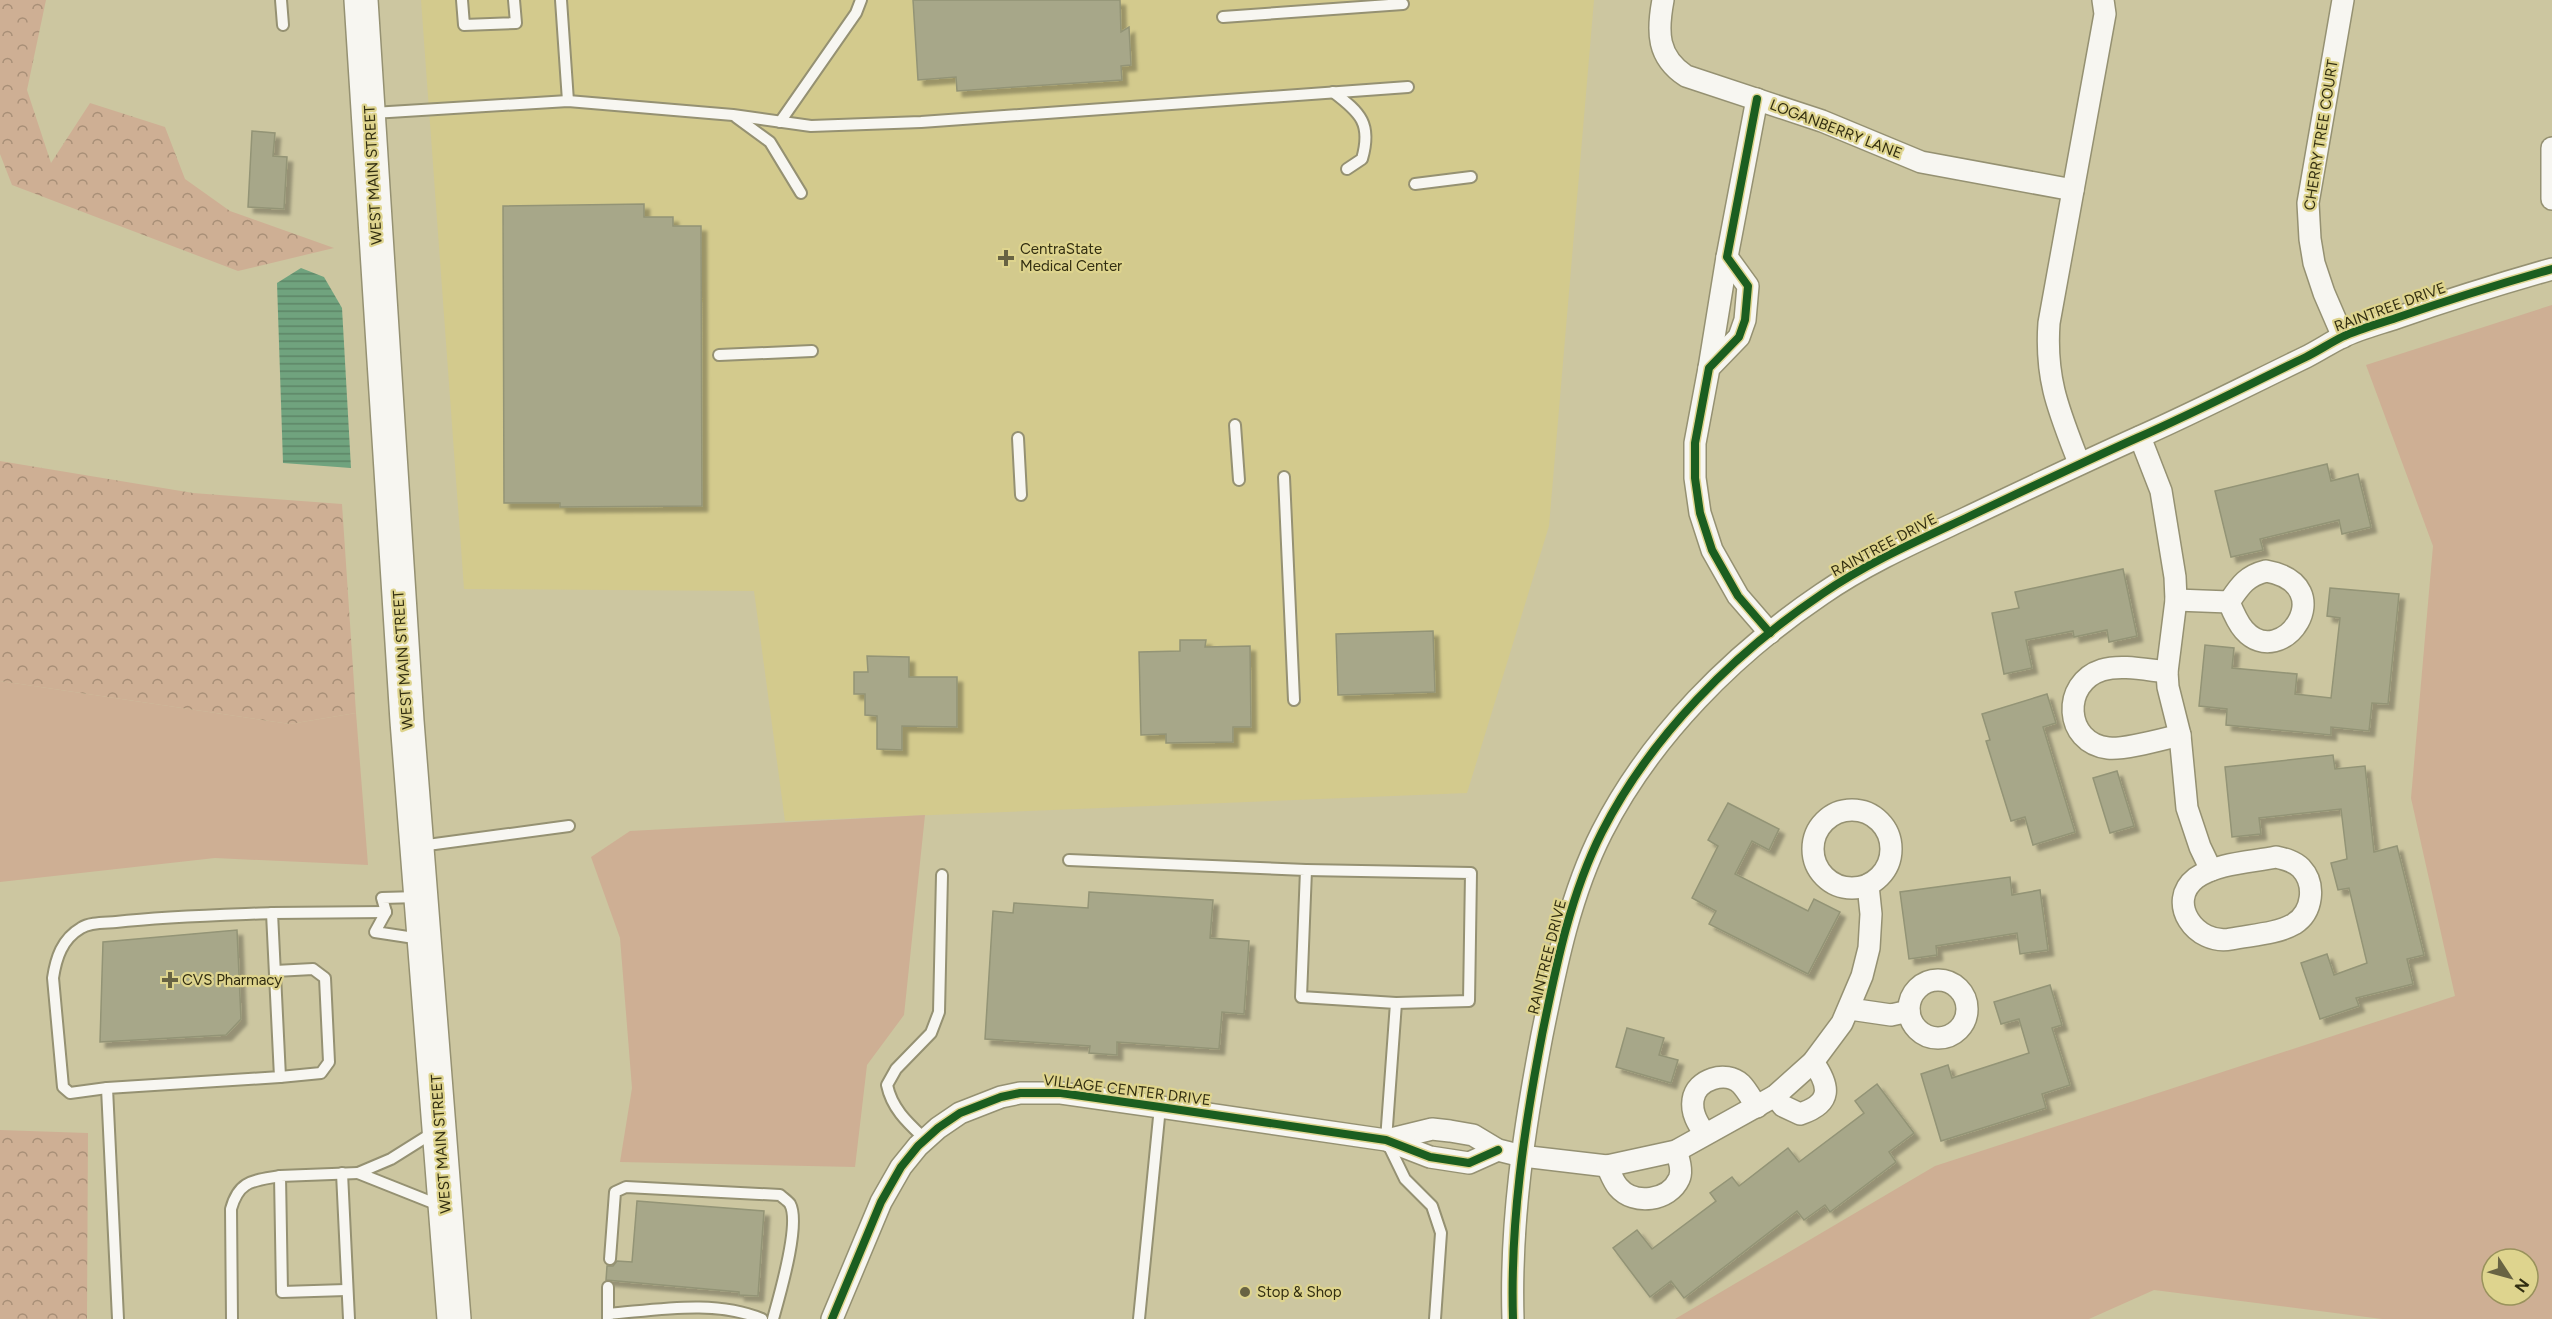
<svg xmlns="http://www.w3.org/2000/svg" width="2552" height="1319" viewBox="0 0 2552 1319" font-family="Figtree,sans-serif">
	<defs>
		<pattern id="forest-crowns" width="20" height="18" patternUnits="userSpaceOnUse" patternTransform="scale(1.5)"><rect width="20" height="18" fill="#ceaf94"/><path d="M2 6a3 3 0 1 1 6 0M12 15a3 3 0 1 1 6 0" fill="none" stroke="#a88f77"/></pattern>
		<pattern id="water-rules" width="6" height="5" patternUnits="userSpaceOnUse" patternTransform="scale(1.5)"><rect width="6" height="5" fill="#70a37e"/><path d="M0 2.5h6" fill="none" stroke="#5d8566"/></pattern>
		<filter id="shadow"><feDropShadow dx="5.5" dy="5.5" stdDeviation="1.5" flood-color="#0004"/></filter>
	</defs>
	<rect width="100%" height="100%" fill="#ccc6a0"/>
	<polygon fill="#d3ca8d" points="421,0 1594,0 1549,526 1467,793 785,821 754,591 464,589"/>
	<g fill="#ceaf94" fill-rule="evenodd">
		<path d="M2552,305V1319H2382L2154,1290L2089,1319H1675L1935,1166L2455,996L2411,798L2433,546L2366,365ZM2492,1259H2528V1295H2492Z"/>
		<polygon points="0,681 290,724 356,713 368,865 215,858 0,882"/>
		<polygon points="925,815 904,1015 867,1065 855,1167 620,1162 632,1088 620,938 591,857 630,831"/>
	</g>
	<g fill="url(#forest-crowns)">
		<polygon points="0,0 46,0 27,90 51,163 90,103 165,127 185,179 230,211 334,248 238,271 12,185 0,154"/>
		<polygon points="0,461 193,493 342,504 356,713 290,724 0,681"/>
		<polygon points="0,1130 88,1133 87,1319 0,1319"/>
	</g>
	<polygon fill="url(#water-rules)" points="301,268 324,277 342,308 351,468 283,463 277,283"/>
	<g fill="#a7a789" stroke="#939476" stroke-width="1.5" filter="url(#shadow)">
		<polygon points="913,0 1120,0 1121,32 1129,27 1131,65 1121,66 1122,80 957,91 956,77 918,80"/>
		<polygon points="252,131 275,133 273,156 287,157 284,209 248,207"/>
		<polygon points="644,204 644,217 673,217 673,226 701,226 702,506 560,507 560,503 504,503 503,206"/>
		<polygon points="2327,464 2331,481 2358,474 2371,527 2342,534 2339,520 2260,539 2263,550 2231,557 2215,491"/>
		<polygon points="2123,569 2137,636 2109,642 2107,630 2074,637 2073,631 2026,640 2032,668 2004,674 1992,613 2019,608 2015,592"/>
		<polygon points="2330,588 2399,594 2388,704 2372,703 2369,731 2331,727 2331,735 2226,725 2227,709 2199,706 2205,645 2234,648 2232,668 2297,674 2295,694 2331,698 2340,618 2327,616"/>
		<polygon points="1433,631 1435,692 1338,695 1336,634"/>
		<polygon points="1180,640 1206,640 1205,647 1250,646 1251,727 1233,727 1233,742 1166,743 1166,734 1141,735 1139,652 1180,651"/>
		<polygon points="867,656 909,657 909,677 957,677 957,727 902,726 902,750 877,749 877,716 865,715 865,694 854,694 854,672 868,672"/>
		<polygon points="2047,694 2056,723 2043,727 2075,832 2033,845 2025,817 2011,821 1986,741 1990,740 1982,714"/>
		<polygon points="2333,755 2335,769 2365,766 2374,852 2397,846 2424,955 2407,959 2413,984 2356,998 2359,1006 2320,1019 2301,963 2327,954 2334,975 2367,963 2349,888 2338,890 2331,863 2347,859 2341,809 2259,818 2261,834 2232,837 2225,767"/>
		<polygon points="2117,771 2134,826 2110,833 2093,778"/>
		<polygon points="1728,803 1779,829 1769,850 1752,841 1735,874 1808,911 1814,899 1840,912 1808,974 1709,924 1716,911 1692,898 1718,846 1708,840"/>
		<polygon points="2010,877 2012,895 2040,890 2048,950 2020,954 2017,933 1936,946 1937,955 1909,959 1900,892"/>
		<polygon points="1089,892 1213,900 1210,938 1249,941 1244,1014 1222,1012 1219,1049 1117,1042 1117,1055 1089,1053 1090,1046 985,1039 993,911 1013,913 1014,903 1088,908"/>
		<polygon points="237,930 241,1019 226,1035 100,1042 103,942"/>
		<polygon points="2050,985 2062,1025 2052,1028 2070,1085 2042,1094 2046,1108 1941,1141 1921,1074 1948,1065 1952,1078 2029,1053 2019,1019 2001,1024 1994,1002"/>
		<polygon points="1627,1028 1664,1038 1659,1055 1678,1060 1671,1083 1616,1067"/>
		<polygon points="1877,1084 1914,1133 1889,1152 1896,1162 1830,1212 1825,1205 1804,1220 1797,1211 1684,1298 1671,1281 1650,1297 1613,1248 1637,1230 1652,1249 1716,1201 1710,1193 1732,1177 1739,1186 1788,1148 1799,1162 1864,1113 1855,1101"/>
		<polygon points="637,1201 764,1211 758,1296 739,1295 739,1292 606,1280 607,1266 613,1266 617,1261 632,1262"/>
	</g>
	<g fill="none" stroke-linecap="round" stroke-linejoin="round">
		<defs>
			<g id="lane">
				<polyline points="281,0 283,25"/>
				<polyline points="462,0 464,25 516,23 514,0"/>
				<polyline points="561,0 568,101"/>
				<polyline points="1223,17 1403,4"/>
				<path d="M1333,92C1361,113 1372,124 1362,159L1347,169"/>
				<polyline points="373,113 568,101 733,115 811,126 921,122 1408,87"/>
				<polyline points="736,117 770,142 801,193"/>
				<polyline points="780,122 856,13 861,0"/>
				<polyline points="1415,184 1471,177"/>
				<polyline points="719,355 812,351"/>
				<polyline points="1235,425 1239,480"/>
				<polyline points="1018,438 1021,495"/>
				<polyline points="1284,477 1294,700"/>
				<polyline points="420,846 569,826"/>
				<polyline points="1069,860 1306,870 1301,997 1396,1003 1386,1140 1405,1179 1432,1206 1441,1233 1435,1319"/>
				<polyline points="1306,870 1471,873 1469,1001 1396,1003"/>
				<polyline points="418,897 382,898 386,912 375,932 421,939"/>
				<polyline points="275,971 313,969 325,978 329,1062 321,1073 280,1077"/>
				<path d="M107,1088L70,1093L63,1087L53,978C56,958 62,939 81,928C90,922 106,923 116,922C168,916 220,915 272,913"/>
				<polyline points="434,1132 391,1159 358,1173 441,1206"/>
				<path d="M925,1139C908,1123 892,1109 887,1085L896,1069L931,1033L939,1012L942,875"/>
				<polyline points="342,1173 349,1319"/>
				<path d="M610,1259L615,1192L626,1187L780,1195C783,1198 788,1201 790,1204C801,1224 779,1297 773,1319"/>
				<polyline points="346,1290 282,1292 280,1176 358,1173"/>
				<polyline points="608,1314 608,1287"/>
				<polyline points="118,1319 107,1088 280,1077 272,913 386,912"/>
				<path d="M232,1319L231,1209C239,1180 253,1181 280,1176"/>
				<path d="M608,1319V1314C657,1310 715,1299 762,1319"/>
				<polyline points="1139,1319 1160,1107"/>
			</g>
			<g id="street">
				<path d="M1663,0C1657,32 1657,57 1686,76L1822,121L1921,162L2073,190"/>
				<polyline points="2343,0 2308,203 2310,239 2314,263 2324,293 2343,337"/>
				<polyline points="1757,99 1727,257 1748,286 1745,320 1739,337 1709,368 1695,443 1695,478 1700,513 1712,550 1738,596 1770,633"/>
				<polyline points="2552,148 2552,199"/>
				<polyline points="1709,368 1727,257"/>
				<polyline points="2140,437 2161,491 2175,577 2176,600 2167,672 2168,687 2180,735 2187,808 2200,847 2211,870"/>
				<path d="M2079,463C2059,411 2045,380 2049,323L2105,14L2103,0"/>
				<path d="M2266,571C2343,585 2282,673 2244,630C2237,622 2233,612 2229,602C2240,586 2246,576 2266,571Z"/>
				<polyline points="2176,600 2229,602"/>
				<path d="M2167,672C2147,670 2121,664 2102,670C2061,683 2064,743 2108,748C2124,750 2163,739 2180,735"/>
				<circle cx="1852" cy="849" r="39"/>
				<path d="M2276,857C2285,859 2294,861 2301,868C2316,884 2313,912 2294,924C2277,934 2250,935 2231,939C2196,946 2165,902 2196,878C2217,863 2251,862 2276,857Z"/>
				<circle cx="1938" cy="1009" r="29"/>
				<polyline points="1850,1009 1891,1015 1909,1011"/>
				<path d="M1775,1096L1783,1106L1800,1114C1833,1103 1830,1086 1813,1062"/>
				<path d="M1705,1134C1698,1124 1691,1113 1693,1100C1696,1079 1726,1070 1741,1084C1747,1090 1752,1100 1757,1107"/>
				<polyline points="1387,1140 1432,1129 1450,1131 1473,1135 1498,1150 1522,1156 1607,1166 1676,1151 1775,1096 1813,1062 1842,1023 1862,976 1869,948 1871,914 1868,885"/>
				<path d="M1607,1166C1610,1172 1613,1181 1618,1187C1634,1206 1669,1201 1679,1179C1683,1171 1679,1159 1676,1151"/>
				<polyline points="832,1319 881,1202 901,1167 918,1146 938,1128 960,1113 1001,1097 1020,1093 1061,1093 1160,1107 1386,1140 1430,1157 1469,1163 1498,1150"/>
				<path d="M1513,1319C1510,1223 1524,1129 1542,1035C1556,966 1570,895 1602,832C1651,736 1733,654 1822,594C1867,563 1917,541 1966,518C2023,491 2079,464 2137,438C2194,413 2250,384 2306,357C2318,351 2330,343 2342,337C2359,329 2378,324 2396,318C2448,300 2499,284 2552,269"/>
			</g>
			<polyline id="primary" points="361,0 407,721 454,1319"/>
		</defs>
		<use href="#lane" stroke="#959172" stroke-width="14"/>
		<use href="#street" stroke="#959172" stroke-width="24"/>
		<use href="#primary" stroke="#959172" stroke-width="36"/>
		<use href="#lane" stroke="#f7f6f1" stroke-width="10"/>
		<use href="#street" stroke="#f7f6f1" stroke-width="21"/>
		<use href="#primary" stroke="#f7f6f1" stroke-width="33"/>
		<defs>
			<g id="cycleway">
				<polyline points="1757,99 1727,257 1748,286 1745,320 1739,337 1709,368 1695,443 1695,478 1700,513 1712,550 1738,596 1770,633"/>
				<polyline points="832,1319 881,1202 901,1167 918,1146 938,1128 960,1113 1001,1097 1020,1093 1061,1093 1160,1107 1386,1140 1430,1157 1469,1163 1498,1150"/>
				<path d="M1513,1319C1510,1223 1524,1129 1542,1035C1556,966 1570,895 1602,832C1651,736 1733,654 1822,594C1867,563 1917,541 1966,518C2023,491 2079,464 2137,438C2194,413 2250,384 2306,357C2318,351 2330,343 2342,337C2359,329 2378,324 2396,318C2448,300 2499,284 2552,269"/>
			</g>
		</defs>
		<use href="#cycleway" stroke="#ded48e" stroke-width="11"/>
		<use href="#cycleway" stroke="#1b5e20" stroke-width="8"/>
	</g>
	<g fill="#686343" stroke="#ded48e" stroke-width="2">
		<path d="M1003 249h6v6h6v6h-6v6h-6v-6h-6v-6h6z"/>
		<path d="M167 971h6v6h6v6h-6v6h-6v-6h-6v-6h6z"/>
		<circle cx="1245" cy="1292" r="6"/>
	</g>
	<g text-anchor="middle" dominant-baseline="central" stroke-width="4.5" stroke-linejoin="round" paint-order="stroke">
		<g font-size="15" fill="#322e11" stroke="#ded48e">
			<text transform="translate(1836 129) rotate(21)">LOGANBERRY LANE</text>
			<text transform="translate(2321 135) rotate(-81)">CHERRY TREE COURT</text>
			<text transform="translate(373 175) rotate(-93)">WEST MAIN STREET</text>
			<text transform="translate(2390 307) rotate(-20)">RAINTREE DRIVE</text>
			<text transform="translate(1884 545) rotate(-28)">RAINTREE DRIVE</text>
			<text transform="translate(403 660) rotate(-94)">WEST MAIN STREET</text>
			<text transform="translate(1547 957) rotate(-76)">RAINTREE DRIVE</text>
			<text transform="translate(1127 1090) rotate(7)">VILLAGE CENTER DRIVE</text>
			<text transform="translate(441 1144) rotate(-94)">WEST MAIN STREET</text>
		</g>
		<g font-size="15" fill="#322e11" stroke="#ded48e" text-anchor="start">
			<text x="1020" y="249">CentraState<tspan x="1020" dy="17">Medical Center</tspan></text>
			<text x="182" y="980">CVS Pharmacy</text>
			<text x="1257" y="1292">Stop &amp; Shop</text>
		</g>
	</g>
	<g transform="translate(2510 1277) rotate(126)"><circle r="28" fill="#ded48e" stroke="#99925c" stroke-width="1.5"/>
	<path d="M0-4.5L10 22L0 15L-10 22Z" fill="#686343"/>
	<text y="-9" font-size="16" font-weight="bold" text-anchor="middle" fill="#322e11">N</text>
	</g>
</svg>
